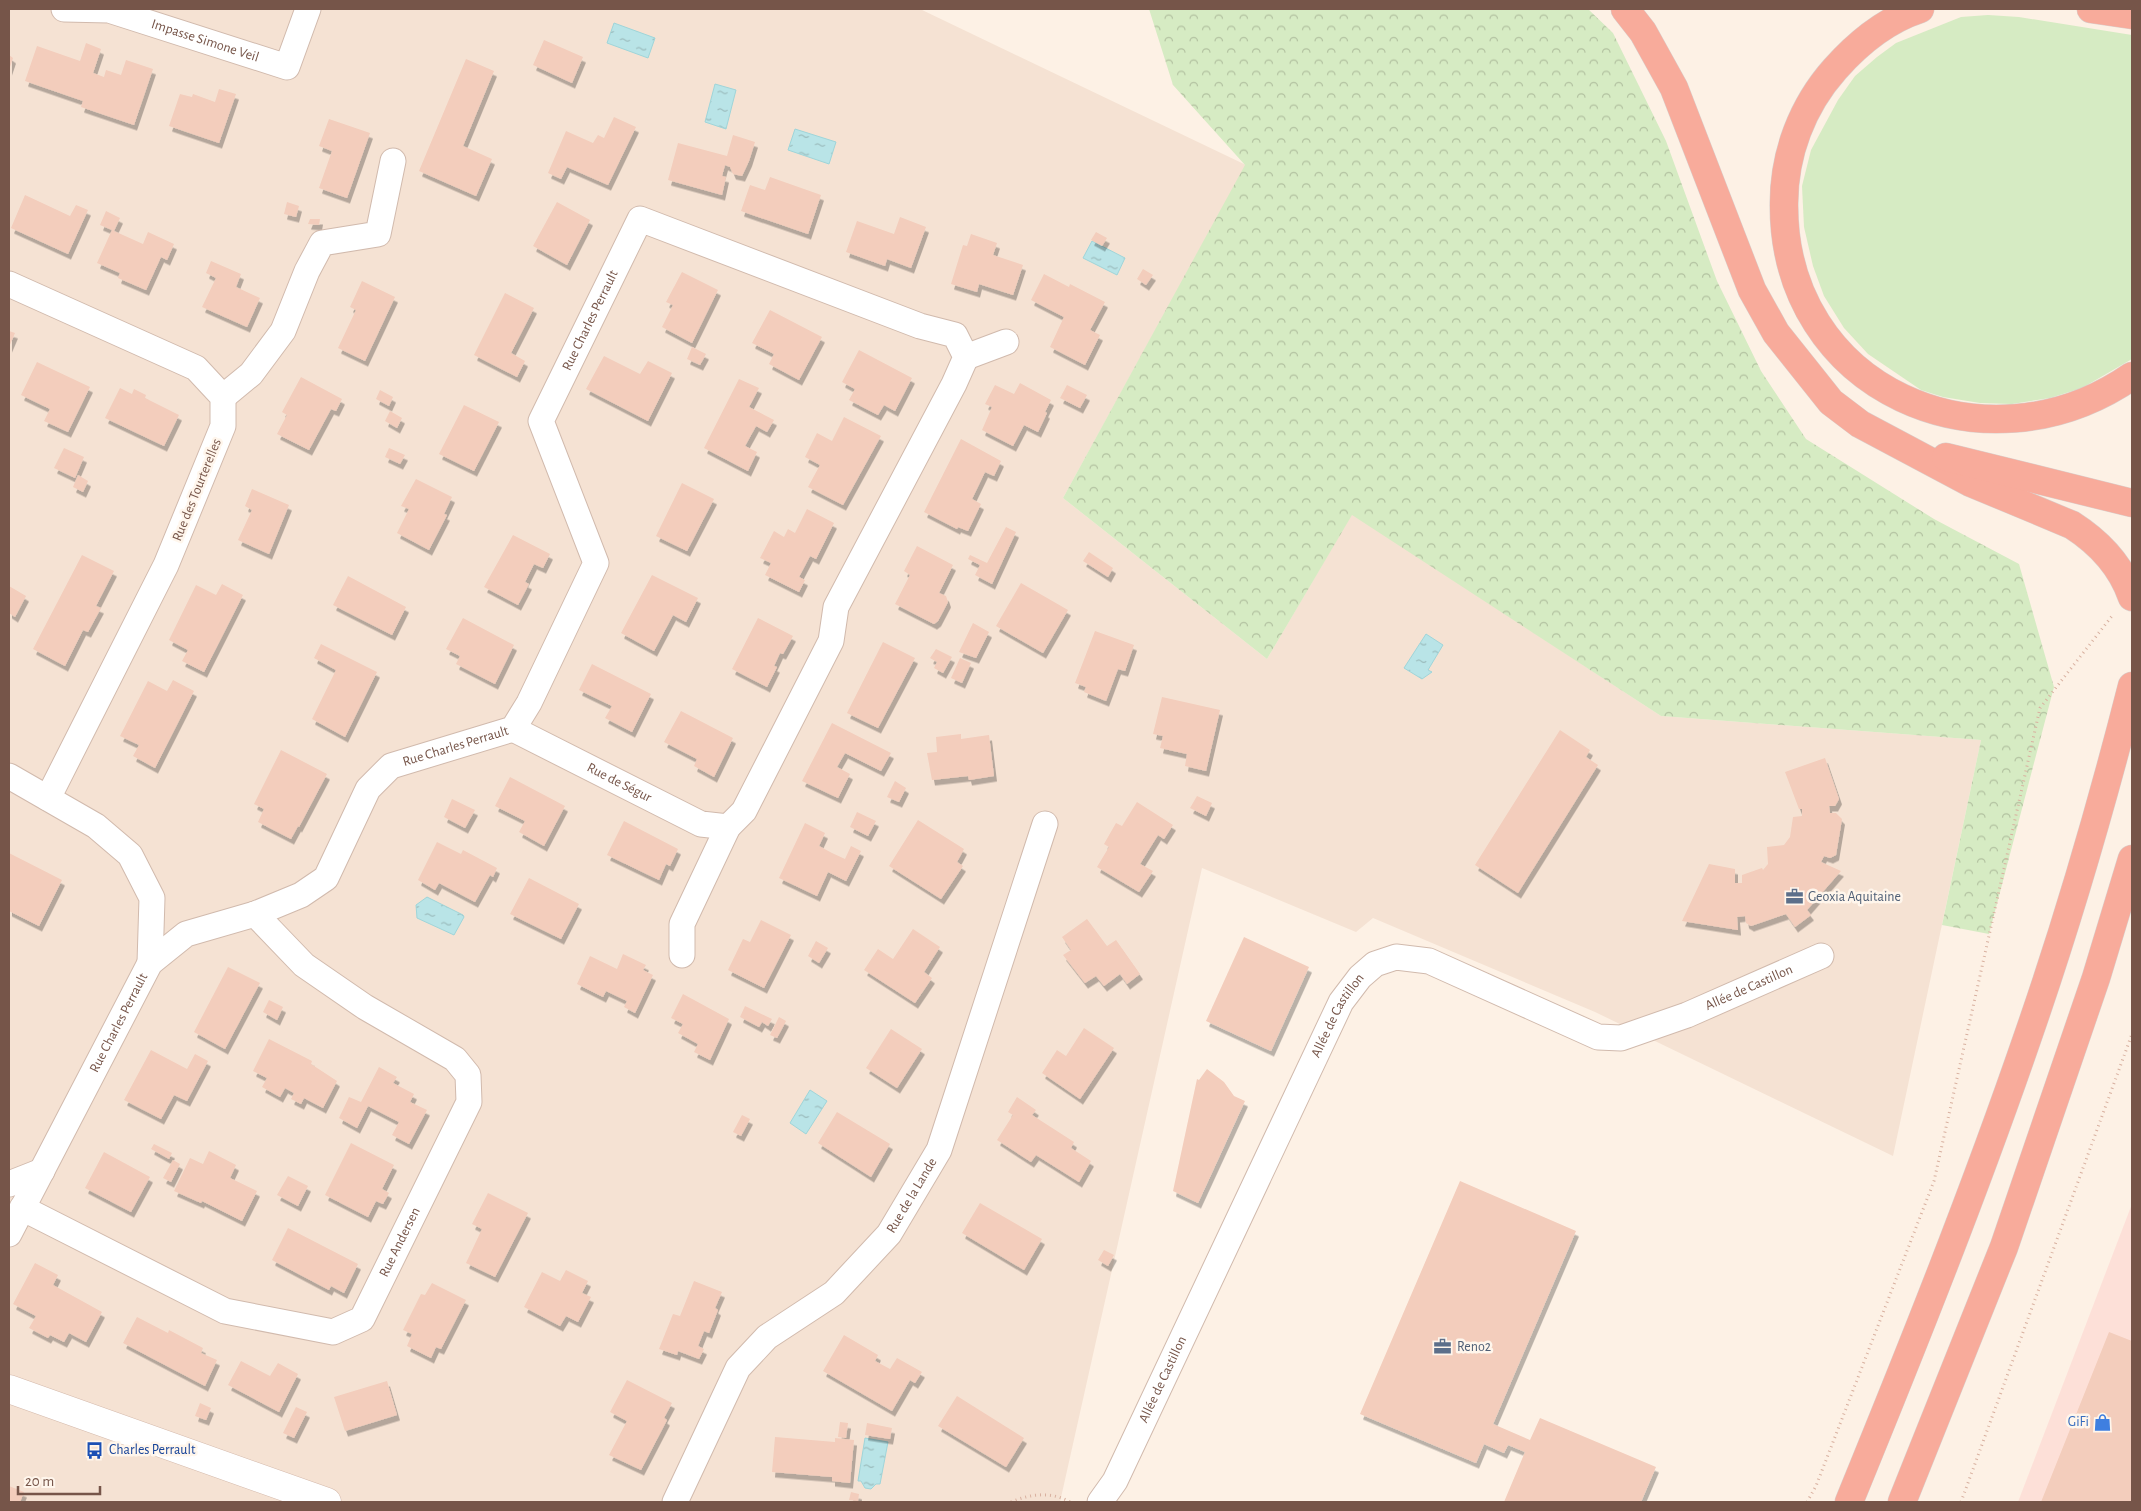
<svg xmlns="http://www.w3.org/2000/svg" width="2141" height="1511" viewBox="0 0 2141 1511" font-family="'Alegreya Sans',sans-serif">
	<defs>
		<pattern id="forest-crowns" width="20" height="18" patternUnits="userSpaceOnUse" patternTransform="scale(1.25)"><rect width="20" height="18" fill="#d6ebc3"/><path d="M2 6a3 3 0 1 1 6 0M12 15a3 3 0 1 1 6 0" fill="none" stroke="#b2c1a0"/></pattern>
		<pattern id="water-ripples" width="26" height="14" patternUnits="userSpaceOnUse" patternTransform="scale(1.25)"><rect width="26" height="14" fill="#b9e4e7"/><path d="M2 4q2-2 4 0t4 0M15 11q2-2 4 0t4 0" fill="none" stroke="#9bbcbd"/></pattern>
		<filter id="shadow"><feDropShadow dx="3" dy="5.5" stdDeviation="0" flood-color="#0004"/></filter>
	</defs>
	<rect width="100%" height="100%" fill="#fdf1e5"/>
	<polygon fill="#f5e2d3" points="9,9 920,9 1246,165 1063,498 1267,659 1352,514 1661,716 1981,740 1893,1156 1595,1012 1373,918 1356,932 1202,868 1060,1502 9,1502"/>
	<polygon fill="#fde0d8" points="2132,1204 2132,1502 2018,1502"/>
	<polygon fill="#d6ebc3" points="1988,15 2019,17 2132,35 2132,359 2082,388 2050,398 2012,404 1980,403 1943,397 1921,390 1868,354 1844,328 1824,296 1813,266 1804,227 1802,186 1811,150 1838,100 1855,76 1877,57 1896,43 1961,17"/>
	<polygon fill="url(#forest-crowns)" points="1149,9 1588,9 1613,33 1666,141 1717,281 1761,371 1806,439 1934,519 2019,564 2054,687 1989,934 1942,925 1981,740 1661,716 1352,515 1267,659 1063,498 1245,165 1173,85"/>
	<g fill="url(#water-ripples)" stroke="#9fd5d9">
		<polygon points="614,23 655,38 648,58 607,43"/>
		<polygon points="715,84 736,90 726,129 705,122"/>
		<polygon points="795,129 836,142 829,164 788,150"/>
		<polygon points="1092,241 1125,258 1117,275 1083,258"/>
		<polygon points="1426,634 1443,645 1428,670 1432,672 1422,679 1404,668"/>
		<polygon points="427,897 463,915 464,917 454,935 417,918 416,905"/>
		<polygon points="810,1090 827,1101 806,1134 790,1123"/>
		<polygon points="865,1438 888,1442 880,1484 876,1484 871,1489 865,1488 861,1481 858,1481"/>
	</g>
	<g fill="#f3cdbc" filter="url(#shadow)">
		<polygon points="544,40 583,57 572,83 533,65"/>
		<polygon points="86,43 101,49 93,73 104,77 106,70 121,75 126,60 153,69 134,125 81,107 83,101 25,81 37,46 80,61"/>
		<polygon points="9,55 13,58 9,70"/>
		<polygon points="466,59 494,71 463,146 492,159 476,196 419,171"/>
		<polygon points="219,89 236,94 219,143 169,126 180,94 192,97 193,94 215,102"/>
		<polygon points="614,117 636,127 608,185 567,167 561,179 548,173 566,131 593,143 598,135 604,138"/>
		<polygon points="329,119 370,133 347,198 319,188 332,151 319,146"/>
		<polygon points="733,135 755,142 749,161 742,176 733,174 730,167 725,165 722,176 726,177 722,195 668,180 678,143 727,156"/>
		<polygon points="770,177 821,195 808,234 741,211 750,185 765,190"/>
		<polygon points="25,195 70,216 76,205 88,210 68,254 11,228"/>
		<polygon points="287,202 299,206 296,217 284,214"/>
		<polygon points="557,202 590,220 567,265 533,246"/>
		<polygon points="106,211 120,218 114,231 143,244 148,232 174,244 167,260 161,257 146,290 118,278 120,273 97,263 112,230 100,225"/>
		<polygon points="900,217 926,227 911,268 887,259 885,266 846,252 857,221 894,234"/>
		<polygon points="310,219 320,219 319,225 308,224"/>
		<polygon points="1096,232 1107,238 1102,246 1091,240"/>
		<polygon points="971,234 997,243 993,255 1023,265 1013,295 979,284 977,292 951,284 963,245 967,246"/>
		<polygon points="211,261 241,274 236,287 260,298 247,327 202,307 216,278 206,273"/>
		<polygon points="1143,269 1153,275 1146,285 1137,279"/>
		<polygon points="682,272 718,290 692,343 662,327 673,305 666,302"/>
		<polygon points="1044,274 1069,287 1070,284 1105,302 1090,330 1100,335 1085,365 1050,347 1064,317 1031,300"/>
		<polygon points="362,281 395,297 365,361 338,348 356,310 350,307"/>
		<polygon points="505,293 534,308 511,353 525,361 517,377 474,355"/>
		<polygon points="770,310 822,337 799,380 769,364 774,354 752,343"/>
		<polygon points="9,331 15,333 9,347"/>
		<polygon points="692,347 706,354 700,365 687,359"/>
		<polygon points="859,350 912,378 895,411 884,405 878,415 849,400 855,389 842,382"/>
		<polygon points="604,356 640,374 648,361 672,373 648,421 586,389"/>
		<polygon points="37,362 90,387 68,432 44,421 50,409 21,395"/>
		<polygon points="301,377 342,399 336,411 331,409 309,450 277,434 287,415 282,412"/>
		<polygon points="739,379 759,388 749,407 774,420 767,432 756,426 745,446 757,452 748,471 704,448"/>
		<polygon points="1020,383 1051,400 1045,412 1047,413 1038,432 1024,425 1013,446 982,430 992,407 985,404 995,385 1014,394"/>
		<polygon points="1067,385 1087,395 1080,408 1060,398"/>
		<polygon points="120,388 132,394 134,389 146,395 145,398 179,415 164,446 105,418"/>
		<polygon points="380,390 393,397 389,406 376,399"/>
		<polygon points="464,405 499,422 474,471 439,454"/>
		<polygon points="390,411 402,418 397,428 385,421"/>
		<polygon points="844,417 881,436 843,505 808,487 820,465 805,457 817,433 832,441"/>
		<polygon points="961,439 1001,461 994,476 985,472 972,499 981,504 968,531 958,527 957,529 924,512"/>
		<polygon points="64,448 84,457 75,478 54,468"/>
		<polygon points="389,448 405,455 400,464 385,457"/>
		<polygon points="78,475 88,481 83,492 73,487"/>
		<polygon points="416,479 452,497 444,514 447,515 429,550 397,533 409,509 401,506"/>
		<polygon points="682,483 714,499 687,551 656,536"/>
		<polygon points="252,489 289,505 269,554 238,540 252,510 245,506"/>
		<polygon points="807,509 834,523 816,559 810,556 799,577 805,580 799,592 765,575 771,563 760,558 774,531 784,537 788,529 795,533"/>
		<polygon points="1006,527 1016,532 992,584 975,575 980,565 968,559 970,555 987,563"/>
		<polygon points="513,535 550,554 543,568 534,564 525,582 529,584 518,605 484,587"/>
		<polygon points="917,546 953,565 939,593 946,596 948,602 938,621 934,624 895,604 910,575 904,571"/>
		<polygon points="1089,552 1113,568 1108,577 1083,561"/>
		<polygon points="82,555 114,571 96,606 101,608 88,632 83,630 65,666 33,649"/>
		<polygon points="652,575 698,598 686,622 673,615 654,651 621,633"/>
		<polygon points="348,576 406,607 392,635 333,605"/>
		<polygon points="1021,583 1068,610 1043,653 996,626"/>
		<polygon points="222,584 243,595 204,672 182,661 188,650 169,640 196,585 216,595"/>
		<polygon points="9,586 26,596 15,617 9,613"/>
		<polygon points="463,618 514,645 495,684 456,664 460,656 446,649"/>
		<polygon points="758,618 793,636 783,654 780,653 774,666 777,667 767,687 732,669"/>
		<polygon points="973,623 989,632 976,658 959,652"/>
		<polygon points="1095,631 1134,645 1125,671 1118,669 1106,701 1084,692 1086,687 1075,683"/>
		<polygon points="883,642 915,658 878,728 847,713"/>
		<polygon points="321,644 377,672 345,737 312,719 336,670 314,658"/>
		<polygon points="936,649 952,657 943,673 934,668 937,662 930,658"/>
		<polygon points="960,658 971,663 962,683 951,678"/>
		<polygon points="592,664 651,694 632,732 605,718 612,706 579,690"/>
		<polygon points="173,680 194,691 155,768 133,756 139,745 120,736 148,681 167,691"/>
		<polygon points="1162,697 1220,710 1206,771 1185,766 1187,754 1160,748 1163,736 1153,734"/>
		<polygon points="681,711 733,738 714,777 694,766 697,759 664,742"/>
		<polygon points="832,723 891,753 881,771 845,753 837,767 850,774 838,798 802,781"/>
		<polygon points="1560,730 1590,750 1586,757 1598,765 1518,893 1475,865"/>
		<polygon points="961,734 961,739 989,735 994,776 969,780 968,776 932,780 927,753 937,752 936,737"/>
		<polygon points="281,750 327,774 299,827 298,826 291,839 258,822 264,809 254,804"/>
		<polygon points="1825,758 1839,799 1835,806 1829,806 1830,813 1836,813 1842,819 1836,855 1830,858 1824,856 1821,862 1841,871 1807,910 1811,915 1795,927 1786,914 1751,926 1746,923 1745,916 1737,917 1738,930 1682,921 1709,864 1735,869 1735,883 1742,883 1742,875 1762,868 1763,870 1768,864 1767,847 1784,845 1790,837 1793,817 1802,816 1802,809 1799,809 1785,772"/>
		<polygon points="510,777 565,806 544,846 519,832 525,821 495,806"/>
		<polygon points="895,781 906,788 899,802 887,797"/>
		<polygon points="1197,796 1212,803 1206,816 1190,808"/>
		<polygon points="452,799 475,810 465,828 444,817"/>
		<polygon points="1137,802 1173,825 1164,839 1158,835 1140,864 1153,871 1139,892 1097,867 1109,847 1104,844 1116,823 1122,826"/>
		<polygon points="857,812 876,821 868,836 850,827"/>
		<polygon points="918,820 964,849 957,862 963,866 941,899 889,866"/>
		<polygon points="624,821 678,849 670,866 666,864 659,880 607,855"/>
		<polygon points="805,823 825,833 819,846 832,853 845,859 851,846 861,851 846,881 828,872 817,896 779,878"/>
		<polygon points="437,842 461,854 463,850 497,868 493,877 490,875 475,902 439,883 435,890 418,880"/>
		<polygon points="9,853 62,880 39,926 9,911"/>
		<polygon points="529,878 579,904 561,939 510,914"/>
		<polygon points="1087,919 1107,946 1116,940 1140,974 1127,984 1120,974 1104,986 1096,976 1085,983 1063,955 1071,950 1062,937"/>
		<polygon points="761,920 791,935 764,988 728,970 743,939 750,942"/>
		<polygon points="913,929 940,947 924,972 932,978 915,1003 864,970 878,949 893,959"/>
		<polygon points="1244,937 1309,967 1271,1051 1206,1021"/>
		<polygon points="816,941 828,948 819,963 808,956"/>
		<polygon points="623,954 646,965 643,970 653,975 635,1013 624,1007 627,1001 606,991 603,997 577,984 590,956 617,969"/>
		<polygon points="228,967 260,983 225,1049 194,1032"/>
		<polygon points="683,994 729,1019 710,1060 694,1052 698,1044 678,1033 683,1024 671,1018"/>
		<polygon points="269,1000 283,1007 277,1020 263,1012"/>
		<polygon points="745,1006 772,1019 768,1026 762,1022 759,1027 740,1017"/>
		<polygon points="779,1017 786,1021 777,1038 770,1035"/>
		<polygon points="1084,1028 1114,1048 1080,1099 1042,1073 1057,1050 1066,1056"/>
		<polygon points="891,1029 922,1049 897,1088 866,1068"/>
		<polygon points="269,1039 312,1061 311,1064 337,1081 323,1108 304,1098 301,1104 291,1099 294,1093 285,1088 280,1097 262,1087 267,1078 253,1071"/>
		<polygon points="151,1050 187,1069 195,1054 208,1061 187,1101 174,1095 161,1119 124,1100"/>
		<polygon points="379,1067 397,1077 393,1083 414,1094 410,1102 427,1110 409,1144 392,1135 399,1122 368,1106 357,1128 339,1118 349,1097 361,1102"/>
		<polygon points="1207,1069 1224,1082 1234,1096 1245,1101 1198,1203 1173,1191 1197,1079 1199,1080"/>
		<polygon points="1017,1097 1036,1110 1032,1115 1074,1142 1071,1148 1091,1161 1079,1182 1036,1155 1031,1162 997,1140 1013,1115 1008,1112"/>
		<polygon points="837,1112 890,1144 871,1177 818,1143"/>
		<polygon points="742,1115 750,1119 741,1136 733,1132"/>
		<polygon points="351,1143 394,1165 382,1189 389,1193 383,1204 376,1201 368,1217 325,1195"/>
		<polygon points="154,1144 172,1153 169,1159 151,1149"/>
		<polygon points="209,1151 236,1165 230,1178 257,1191 242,1221 202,1201 201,1203 174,1191 190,1158 203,1164"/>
		<polygon points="104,1152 150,1177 131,1212 85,1188"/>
		<polygon points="173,1160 180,1164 171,1182 163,1178"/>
		<polygon points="288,1176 308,1186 298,1206 277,1195"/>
		<polygon points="1460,1181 1576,1231 1493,1424 1530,1440 1540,1418 1656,1467 1641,1502 1504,1502 1525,1452 1508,1445 1504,1453 1484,1444 1476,1463 1360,1414"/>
		<polygon points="488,1193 528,1213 495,1277 466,1263 482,1229 472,1224"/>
		<polygon points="980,1203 1042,1239 1024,1270 962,1233"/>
		<polygon points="288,1228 358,1264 344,1293 331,1286 329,1290 272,1260"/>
		<polygon points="1104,1250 1114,1255 1108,1266 1098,1260"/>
		<polygon points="35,1263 58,1275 53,1285 102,1312 86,1342 69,1333 64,1342 50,1335 48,1338 29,1328 36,1316 13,1304"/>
		<polygon points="566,1270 588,1281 582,1293 591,1297 578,1322 566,1316 560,1326 524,1307 542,1272 560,1281"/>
		<polygon points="694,1281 722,1292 715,1308 718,1310 709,1333 704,1331 698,1346 704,1349 699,1359 678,1351 677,1355 659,1349 673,1314 680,1316"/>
		<polygon points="432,1283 466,1300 441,1349 436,1347 431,1358 407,1346 412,1334 403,1330 421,1294 425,1295"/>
		<polygon points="137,1317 168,1333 169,1330 203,1348 201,1353 217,1360 205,1386 123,1343"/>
		<polygon points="2109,1332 2132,1341 2132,1502 2041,1502"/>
		<polygon points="844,1335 878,1355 875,1361 890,1369 897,1358 922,1372 915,1383 910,1380 892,1411 823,1371"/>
		<polygon points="241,1361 270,1376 278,1363 298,1374 279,1412 228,1385"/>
		<polygon points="627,1380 672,1403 664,1418 667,1420 641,1470 609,1455 627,1421 610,1412"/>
		<polygon points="387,1381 397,1415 345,1431 334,1397"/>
		<polygon points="957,1396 1024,1438 1006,1467 938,1426"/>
		<polygon points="200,1403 211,1408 206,1420 195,1416"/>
		<polygon points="296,1407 307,1412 294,1438 283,1433"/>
		<polygon points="840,1422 848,1423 846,1438 838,1437"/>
		<polygon points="867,1423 892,1428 890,1439 865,1435"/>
		<polygon points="775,1437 835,1442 835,1438 854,1440 850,1483 832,1481 832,1477 772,1472"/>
		<polygon points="9,1486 24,1492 20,1502 9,1502"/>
		<polygon points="851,1492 859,1494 858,1501 849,1500"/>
	</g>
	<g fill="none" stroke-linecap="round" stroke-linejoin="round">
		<defs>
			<g id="street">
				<path id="s1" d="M64,9L109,10L287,67L308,9"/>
				<polyline points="9,284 196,368 223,397 223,426 166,565 48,798"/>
				<polyline points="966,357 1006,342"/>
				<polyline points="223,397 251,374 283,331 307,271 322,243 378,234 393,161"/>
				<path id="s2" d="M513,729L701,824L728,827"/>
				<polyline points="9,776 96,826 130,855 152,898 150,963"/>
				<polyline points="9,1184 42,1171"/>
				<path id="s3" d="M22,1208L225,1311L333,1332L362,1319L469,1102L468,1075L455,1059L365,1007L304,965L255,914"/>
				<path id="s4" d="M9,1234L150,963L186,934L255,914L301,895L326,878L368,789L391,766L513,729L529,703L596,563L541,421L640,219L920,326L955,335L966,357L954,384L836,607L831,641L744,811L728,827L682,924V955"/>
				<path id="s5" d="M675,1502L738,1368L767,1337L834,1293L889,1234L939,1150L1045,824"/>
				<path id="s6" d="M1100,1502L1115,1481L1341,1002L1360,977L1375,964L1396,957L1429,961L1598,1037L1621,1038L1687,1015L1821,956"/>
			</g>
			<polyline id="secondary" points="9,1389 327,1502"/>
			<g id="highway">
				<path d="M1625,9L1643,32L1674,88L1752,290L1776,333L1831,402L1860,424L1969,482L2072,525C2100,543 2121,565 2132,597"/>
				<path d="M1920,9C1886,20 1859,42 1835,69C1802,106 1784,154 1784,203C1782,390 1985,478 2132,376"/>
				<polyline points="2091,9 2132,15"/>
				<polyline points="1946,457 2132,503"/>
				<path d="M1849,1502C1912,1348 1974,1193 2028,1036C2068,921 2102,804 2132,686"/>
				<polyline points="1902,1502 2004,1247 2096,978 2132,859"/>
			</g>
		</defs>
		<use href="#street" stroke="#d1baad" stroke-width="27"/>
		<use href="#secondary" stroke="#d4b9ab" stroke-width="29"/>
		<use href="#highway" stroke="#d9cfcc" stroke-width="29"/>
		<g stroke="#d8b09f" stroke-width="3" stroke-dasharray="1 4" stroke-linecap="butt">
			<path d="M1011,1502C1030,1494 1051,1491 1070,1502"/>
			<polyline points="1807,1502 1816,1486 1934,1181 2040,708 2112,616"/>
			<polyline points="1961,1502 2132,1034"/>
		</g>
		<use href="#street" stroke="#fff" stroke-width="25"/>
		<use href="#secondary" stroke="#fff" stroke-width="28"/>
		<use href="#highway" stroke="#f8ab9b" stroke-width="28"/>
	</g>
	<defs>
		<symbol id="office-bare" viewBox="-9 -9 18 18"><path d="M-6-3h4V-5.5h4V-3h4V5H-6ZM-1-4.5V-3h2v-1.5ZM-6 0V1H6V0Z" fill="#5c6f8a" stroke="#fff6ec" stroke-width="2.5" paint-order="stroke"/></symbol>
		<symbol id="shop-bare" viewBox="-9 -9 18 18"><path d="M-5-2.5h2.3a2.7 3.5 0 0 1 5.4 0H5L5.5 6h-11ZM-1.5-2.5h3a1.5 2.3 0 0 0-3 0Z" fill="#3f7fe0" stroke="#fff6ec" stroke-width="2.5" paint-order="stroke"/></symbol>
		<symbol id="bus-bare" viewBox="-9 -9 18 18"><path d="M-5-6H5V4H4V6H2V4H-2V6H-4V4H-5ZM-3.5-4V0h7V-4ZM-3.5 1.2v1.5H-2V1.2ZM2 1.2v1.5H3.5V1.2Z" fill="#1a4fb4" stroke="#fff6ec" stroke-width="2.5" paint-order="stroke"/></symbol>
	</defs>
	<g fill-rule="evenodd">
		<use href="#office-bare" x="1782" y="884" width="25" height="25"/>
		<use href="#office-bare" x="1430" y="1334" width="25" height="25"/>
		<use href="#shop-bare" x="2090" y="1410" width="25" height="25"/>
		<use href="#bus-bare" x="82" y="1438" width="25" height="25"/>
	</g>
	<g text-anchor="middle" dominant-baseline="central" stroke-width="5" stroke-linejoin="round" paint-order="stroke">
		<g font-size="14" fill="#765549" stroke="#fff6ec">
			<text stroke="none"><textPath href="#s1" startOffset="146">Impasse Simone Veil</textPath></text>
			<text stroke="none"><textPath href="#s4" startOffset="1212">Rue Charles Perrault</textPath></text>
			<text transform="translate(197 490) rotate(-68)">Rue des Tourterelles</text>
			<text stroke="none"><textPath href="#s4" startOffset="702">Rue Charles Perrault</textPath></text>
			<text stroke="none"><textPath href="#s2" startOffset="119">Rue de Ségur</textPath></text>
			<text stroke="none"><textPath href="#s6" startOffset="1008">Allée de Castillon</textPath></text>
			<text stroke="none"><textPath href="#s6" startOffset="542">Allée de Castillon</textPath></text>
			<text stroke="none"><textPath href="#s4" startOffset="238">Rue Charles Perrault</textPath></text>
			<text stroke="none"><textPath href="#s5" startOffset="396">Rue de la Lande</textPath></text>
			<text stroke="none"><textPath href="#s3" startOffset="455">Rue Andersen</textPath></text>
			<text stroke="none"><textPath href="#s6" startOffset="138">Allée de Castillon</textPath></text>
		</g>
		<g font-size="14" fill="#4e5e75" stroke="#fff6ec" text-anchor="start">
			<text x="1808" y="897">Geoxia Aquitaine</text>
			<text x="1457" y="1347">Reno2</text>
		</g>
		<g font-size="14" fill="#366cbe" stroke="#fff6ec" text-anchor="end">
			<text x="2089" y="1422">GiFi</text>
		</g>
		<g font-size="14" fill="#164399" stroke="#fff6ec" text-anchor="start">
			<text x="109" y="1450">Charles Perrault</text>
		</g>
	</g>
	<rect width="2141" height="1511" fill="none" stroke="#765549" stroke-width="20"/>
	<path d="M18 1486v8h82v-8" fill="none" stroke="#765549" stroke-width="2.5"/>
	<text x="25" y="1486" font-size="15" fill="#765549" stroke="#fff6ec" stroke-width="4" paint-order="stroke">20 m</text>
</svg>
